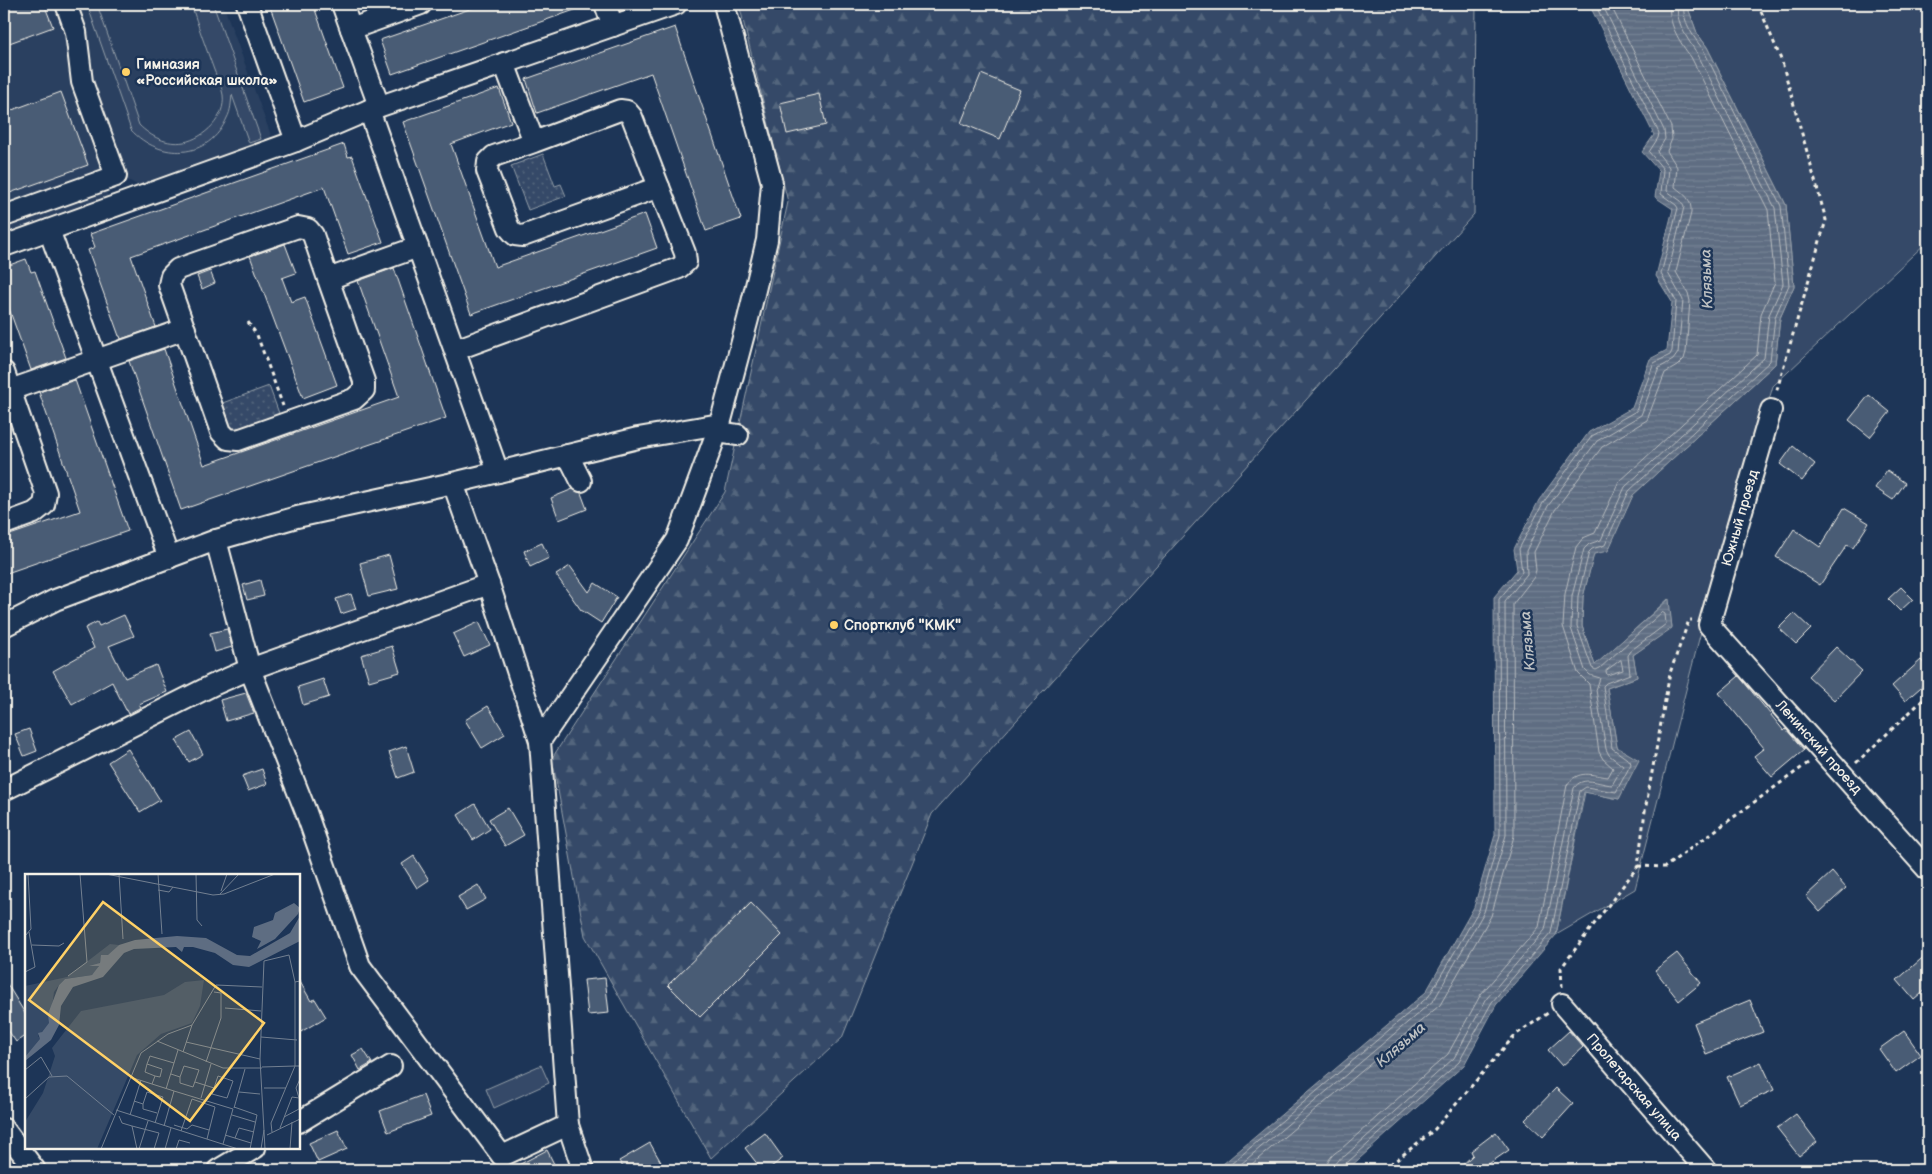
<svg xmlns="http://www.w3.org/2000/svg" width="1932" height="1174" viewBox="0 0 1932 1174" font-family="'Balsamiq Sans',sans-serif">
	<defs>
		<pattern id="forest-firs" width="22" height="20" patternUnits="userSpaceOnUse" patternTransform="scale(1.25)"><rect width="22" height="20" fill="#354a67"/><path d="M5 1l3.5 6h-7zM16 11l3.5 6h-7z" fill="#53657d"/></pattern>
		<pattern id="park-dots" width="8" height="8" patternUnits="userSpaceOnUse" patternTransform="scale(1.25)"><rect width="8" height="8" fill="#354a67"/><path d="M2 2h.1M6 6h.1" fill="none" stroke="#53657d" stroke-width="1.8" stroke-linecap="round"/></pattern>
		<pattern id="water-rules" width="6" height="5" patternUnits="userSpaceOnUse" patternTransform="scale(1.25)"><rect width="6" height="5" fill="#5e6d82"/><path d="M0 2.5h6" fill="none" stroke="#768294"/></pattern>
	</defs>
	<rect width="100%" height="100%" fill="#1d3557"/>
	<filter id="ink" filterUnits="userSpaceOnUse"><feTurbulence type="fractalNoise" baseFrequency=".02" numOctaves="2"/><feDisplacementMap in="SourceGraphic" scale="10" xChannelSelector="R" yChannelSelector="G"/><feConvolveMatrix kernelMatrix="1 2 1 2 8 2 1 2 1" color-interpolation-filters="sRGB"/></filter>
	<g filter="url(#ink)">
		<polygon fill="#2a4060" points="4,4 223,4 273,141 141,187 128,180 109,187 106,199 4,234"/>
		<g fill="#354a67" stroke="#949ea8">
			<path d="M87,4H97L139,125C151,137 167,145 184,142C204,138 226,118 223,95C222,87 217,78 214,70C206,48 198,26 191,4H213L261,139L249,143L232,95C231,103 231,111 227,118C209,160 160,161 131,130Z"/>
			<polygon points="1693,4 1928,4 1928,241 1773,386 1699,639 1635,889 1556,935 1585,792 1619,799 1629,778 1617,747 1607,688 1637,677 1633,655 1672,627 1668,599 1595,666 1582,626 1583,597 1594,553 1608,550 1633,495 1775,364 1780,318 1794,286 1786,205 1707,47 1697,33 1688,8"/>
			<polygon points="541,1065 549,1083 494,1108 486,1089"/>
		</g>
		<polygon fill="url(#forest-firs)" stroke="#949ea8" points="739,4 1476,4 1474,214 932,814 842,1038 711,1158 585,936 552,758 725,492 788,202"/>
		<g fill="url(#park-dots)" stroke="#949ea8">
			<polygon points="543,154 555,186 561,184 566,196 528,210 511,166"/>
			<polygon points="269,386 280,416 237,431 229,430 217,405"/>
		</g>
		<polygon fill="url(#water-rules)" stroke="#9aa2ab" points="1589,4 1693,4 1688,8 1697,33 1707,47 1786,205 1794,286 1780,318 1775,364 1633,495 1608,551 1594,554 1583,597 1582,626 1595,665 1669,599 1672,628 1633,655 1637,677 1607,688 1617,747 1639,760 1619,799 1584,792 1556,935 1496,1005 1464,1065 1350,1167 1336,1170 1216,1170 1426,992 1474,907 1495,835 1494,597 1517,570 1514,549 1539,500 1589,432 1632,408 1650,359 1667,350 1672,302 1656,276 1673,209 1655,197 1659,171 1642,152 1654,135"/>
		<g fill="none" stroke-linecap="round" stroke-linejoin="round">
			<g stroke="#b8bcbf" stroke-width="1">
				<polygon points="1621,660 1623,670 1607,675 1606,671"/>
				<polyline points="1224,1170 1429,996 1479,910 1500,835 1499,599 1522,572 1519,549 1543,503 1592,436 1636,411 1654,363 1670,355 1672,351 1676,301 1661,274 1678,208 1676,205 1661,194 1663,169 1649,152 1658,138 1659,133 1595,4"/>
				<polyline points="1234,1170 1434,1000 1484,912 1506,835 1505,601 1527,574 1526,551 1548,506 1597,441 1641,415 1659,368 1673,360 1678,353 1683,300 1668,273 1684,207 1681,201 1667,191 1669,167 1657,152 1665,139 1664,130 1602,4"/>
				<path d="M1245,1170L1440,1005L1491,916L1514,836L1513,604L1534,577L1536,570L1534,552L1555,510L1602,447L1647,420L1665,373L1677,366L1684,359L1686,352L1690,301L1688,293L1676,272L1691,213C1692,199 1685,195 1675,187L1677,167L1667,151L1672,139L1671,127L1610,4"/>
				<path d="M1326,1170C1327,1160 1332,1154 1341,1149L1448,1054L1481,994L1539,927L1567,785C1578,769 1592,775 1608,777L1613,768L1603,759L1599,752L1589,684L1578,673L1563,626L1565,594L1576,547L1583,538L1595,533L1619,482L1757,355L1761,314L1775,282L1768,210L1691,57C1680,43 1667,22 1670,4"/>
				<path d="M1334,1170C1334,1162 1338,1159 1345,1156L1454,1058L1487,998L1545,930L1574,788C1583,775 1599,784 1612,785L1623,766L1609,755L1606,749L1596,690L1600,678L1590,675L1585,670L1571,628L1572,596L1584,549L1589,544L1601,540L1625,487L1764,358L1769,315L1783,284L1775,208L1697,53C1688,40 1674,20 1678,4"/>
				<path d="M1340,1170L1342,1164L1348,1162L1459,1062L1492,1002L1551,933L1580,791L1586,787L1616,792L1631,764L1630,761L1612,748L1603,686L1606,683L1630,674L1628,656L1629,652L1666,624L1665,614L1662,612L1600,668L1596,670L1592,668L1577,626L1578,596L1589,552L1592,549L1605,545L1629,491L1770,361L1775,317L1789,285L1781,206L1703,49C1695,40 1679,16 1685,4"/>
			</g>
		</g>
		<g fill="#485b74" stroke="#f4f1e8">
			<polygon points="4,4 44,4 53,27 4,45"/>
			<polygon points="269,4 313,4 343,88 304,102"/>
			<polygon points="484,4 585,4 586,6 392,74 380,40"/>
			<polygon points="675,27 741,219 706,231 651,73 537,113 526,79"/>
			<polygon points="981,74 1020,90 1000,139 961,123"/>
			<polygon points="499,88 511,122 451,144 495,267 645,214 657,248 471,314 403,122"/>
			<polygon points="61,92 88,165 4,195 4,113"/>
			<polygon points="819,94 826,125 787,134 780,103"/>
			<polygon points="344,144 348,157 352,156 383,242 348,254 324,187 131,256 156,327 121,339 120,336 119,336 88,250 95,247 90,234"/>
			<polygon points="285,244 296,273 282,278 291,302 305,297 337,385 303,398 250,256"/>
			<polygon points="26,259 31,272 35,271 66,358 31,370 7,303 4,304 4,267"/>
			<polygon points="394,268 446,418 181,510 129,361 164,349 204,465 399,397 358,281"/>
			<polygon points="210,271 215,283 202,289 197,276"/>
			<polygon points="75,380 128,531 4,574 4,537 80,511 39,392"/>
			<polygon points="1869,395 1890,412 1870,437 1849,420"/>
			<polygon points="1793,446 1815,464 1802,481 1780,464"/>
			<polygon points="1887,470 1905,483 1893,500 1875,488"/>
			<polygon points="573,489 581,493 587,509 559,520 551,498"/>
			<polygon points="1844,508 1869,523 1853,548 1847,545 1820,585 1776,557 1794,529 1820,547"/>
			<polygon points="542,543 549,558 530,567 524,551"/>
			<polygon points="389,555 398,589 369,596 360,563"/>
			<polygon points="570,566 589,592 595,583 617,597 601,623 581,610 556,575"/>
			<polygon points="260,580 264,596 247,600 243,585"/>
			<polygon points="1901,587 1913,599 1900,611 1888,599"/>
			<polygon points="351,594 356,609 341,614 336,599"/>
			<polygon points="1794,613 1811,629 1796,644 1779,628"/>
			<polygon points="124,615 134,636 109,646 125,678 156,665 167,692 139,704 141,707 128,714 112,682 72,704 53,671 94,648 85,628 97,622 99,626"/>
			<polygon points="479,622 490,645 464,657 453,634"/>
			<polygon points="227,629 232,647 215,652 210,633"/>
			<polygon points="392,646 400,672 369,681 361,655"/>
			<polygon points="1836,647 1862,671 1834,700 1808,676"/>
			<polygon points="1921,660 1928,668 1928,681 1905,701 1892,686"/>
			<polygon points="1739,676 1784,731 1786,729 1804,750 1772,777 1754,756 1764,748 1719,693"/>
			<polygon points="323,679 329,697 303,705 298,687"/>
			<polygon points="246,693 254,713 226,721 220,700"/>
			<polygon points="488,706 505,734 482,748 465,720"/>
			<polygon points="29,729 37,751 24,756 15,734"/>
			<polygon points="191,732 203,754 189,762 176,740"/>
			<polygon points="406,746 414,772 398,778 389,752"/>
			<polygon points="128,749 160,800 140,812 108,762"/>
			<polygon points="262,769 267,784 248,791 242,776"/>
			<polygon points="475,804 490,829 473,840 458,815"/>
			<polygon points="508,808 524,835 505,846 489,819"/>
			<polygon points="414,856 429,880 417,888 402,864"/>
			<polygon points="1832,872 1846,888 1820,912 1806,896"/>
			<polygon points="478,885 486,899 466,910 458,897"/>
			<polygon points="751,903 782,935 700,1017 668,985"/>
			<polygon points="1677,953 1701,983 1679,1001 1655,970"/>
			<polygon points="1928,953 1928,988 1914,1000 1897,980"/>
			<polygon points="605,978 609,1013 588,1015 584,980"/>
			<polygon points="4,979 26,1015 26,1035 16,1042 4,1024"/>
			<polygon points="299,980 311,1001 315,999 326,1017 299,1033"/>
			<polygon points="1750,1000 1763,1032 1706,1054 1694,1023"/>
			<polygon points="1569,1031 1583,1047 1562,1066 1548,1050"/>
			<polygon points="1904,1031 1921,1055 1896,1073 1879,1049"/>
			<polygon points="363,1049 372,1063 360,1070 352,1055"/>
			<polygon points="1761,1062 1774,1090 1740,1105 1727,1077"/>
			<polygon points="1556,1088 1573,1104 1543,1137 1525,1120"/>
			<polygon points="423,1095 431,1116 388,1132 380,1111"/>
			<polygon points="1796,1114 1817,1142 1799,1156 1777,1128"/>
			<polygon points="338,1130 347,1149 318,1162 309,1143"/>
			<polygon points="1496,1132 1509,1150 1480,1170 1457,1170 1473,1155 1471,1151"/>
			<polygon points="765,1133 783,1158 767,1170 762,1170 745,1148"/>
			<polygon points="650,1143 662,1164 652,1170 625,1170 619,1161"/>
			<polygon points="547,1150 557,1170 509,1170"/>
		</g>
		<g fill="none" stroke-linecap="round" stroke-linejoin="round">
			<defs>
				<g id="minor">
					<polyline points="247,4 296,141 369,110 676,4"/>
					<polyline points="342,4 351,29 421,4"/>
					<polyline points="605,4 613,26"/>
					<polyline points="351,29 379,106"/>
					<polyline points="504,63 534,142 494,156 488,162 487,171 509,228 515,235 523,236 659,187 632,117 627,111 620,110 534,142"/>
					<polyline points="369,110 498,472"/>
					<polyline points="4,216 116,176 82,82 76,32 66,4"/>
					<polyline points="49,230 169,558"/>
					<polyline points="4,246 296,141"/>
					<polyline points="328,279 313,235 308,229 298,227 178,269 171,276 169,285 221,432 228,439 238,440 354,399 364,390 364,381 328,279 418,247"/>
					<polyline points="455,350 679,268 686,262 685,253 659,187"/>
					<polyline points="4,372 46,493 44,505 34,513 4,524"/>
					<polyline points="10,390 185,329"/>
					<polyline points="1771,410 1709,625 1928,870"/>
					<polyline points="717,432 738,435"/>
					<polyline points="568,455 581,481"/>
					<polyline points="453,483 489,584 540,741"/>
					<polyline points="216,540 250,669 306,812 360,966 502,1156 568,1125"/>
					<polyline points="4,626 55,600 216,540 297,517 453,483 638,438 720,424"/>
					<polyline points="4,790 213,685 250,669 489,584"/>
					<polyline points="1562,1004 1706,1170"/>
					<polyline points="299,1122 391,1066"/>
					<polyline points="4,1129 35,1170"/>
					<polyline points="218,1170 255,1148"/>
					<polyline points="583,1170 568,1125 540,741 677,540 720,424 748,319 767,240 772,183 724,4"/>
				</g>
			</defs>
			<use href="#minor" stroke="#f4f1e8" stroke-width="24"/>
			<g stroke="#f4f1e8" stroke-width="3" stroke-dasharray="4 4" stroke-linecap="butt">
				<polyline points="1758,4 1782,62 1826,220 1776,393"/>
				<polyline points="248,322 257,335 283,406"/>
				<polyline points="1856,763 1928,695"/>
				<polyline points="1638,866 1665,867 1808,763"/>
				<polyline points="1562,987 1561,968 1638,866 1645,811 1670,673 1689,620 1692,620"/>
				<polyline points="1384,1170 1434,1130 1515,1035 1548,1013"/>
			</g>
			<use href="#minor" stroke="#1d3557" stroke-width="20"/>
		</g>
	</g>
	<g fill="#ffd166" stroke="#1d3557" stroke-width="2">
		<circle cx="126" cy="72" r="5"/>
		<circle cx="834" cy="625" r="5"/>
	</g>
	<g text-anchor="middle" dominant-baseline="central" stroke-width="5" stroke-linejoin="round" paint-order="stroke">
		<g font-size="14" font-weight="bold" fill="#f4f1e8" stroke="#1d3557" text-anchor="start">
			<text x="136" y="64">Гимназия<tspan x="136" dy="16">«Российская школа»</tspan></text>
			<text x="844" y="625">Спортклуб "КМК"</text>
		</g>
		<g font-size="14" fill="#f4f1e8" stroke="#1d3557">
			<text transform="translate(1740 518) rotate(-74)">Южный проезд</text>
			<text transform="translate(1819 747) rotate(48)">Ленинский проезд</text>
			<text transform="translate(1634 1087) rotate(49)">Пролетарская улица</text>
		</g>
		<g font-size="15" font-style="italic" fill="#c0c3c4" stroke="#1d3557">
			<text transform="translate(1707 279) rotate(-92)">Клязьма</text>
			<text transform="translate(1528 641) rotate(-95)">Клязьма</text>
			<text transform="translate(1401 1045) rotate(-41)">Клязьма</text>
		</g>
	</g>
	<g transform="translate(25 874)">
		<rect width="275" height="275" fill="#1d3557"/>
		<path d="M85,70L94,71L83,82L77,81L73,95L67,101L40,105L34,111L29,118L25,149L13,162L16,165L9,176L0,183V112L42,103Z" fill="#354a67"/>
		<path d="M179,106L175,132L167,149L136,160L112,181L72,275H0V248L18,219L30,182L27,174L56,137L139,121L160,108Z" fill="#354a67"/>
		<path d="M269,29L275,34L273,40L250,65L232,75L236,67L227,63L229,53L248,46L250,39ZM275,42V67L224,93L208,91L190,79L168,73H159L157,78L151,73L109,75L99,79L78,103L48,113L36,132L34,151L26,166L0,187V183L15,165L13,159L17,158L24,149L23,140L34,111L40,105L67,101L74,92H64L75,89L76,81H83L94,71L110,66L152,62L181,64L212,81L225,82L265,59Z" fill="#5e6d82"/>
		<path fill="none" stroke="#738091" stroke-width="1" d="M81,0L188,21L199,20L250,0M94,0L98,65M133,0L137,60M171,0L172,46L177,52M133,16L144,18L148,13M196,17L202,0M195,20L214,0M0,62L6,55L3,0M7,71L34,72L39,69M0,98L10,93L4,58M43,102L62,88L55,0M200,134L236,137M236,163L272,166M132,167L198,194H237M161,168L235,185M158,178L167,151M181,188L196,144V119L189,118M122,190L125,182L149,189M237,193L270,192V108L275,107M0,196L16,183L27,202M146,200L155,203L159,192L174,196L168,213L155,209V203M105,203L149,217L139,252M170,208L189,214L193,202L208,207L202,224L187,220L189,214M127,210L130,202L135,203L137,195L122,190L120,198L130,202M239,214H261M141,215L153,176M149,217L208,235L198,270M214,218L235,220M176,224L186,190M274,224L271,214L275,205M0,225L24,203L42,202L89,241M109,227L118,230L122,218L138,223L130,249M118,230V235L132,239M209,233L232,241L225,275M209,234L220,195M91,236L213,275M105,241L116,206M207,241L230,248M94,242L97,249L107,252L112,275M149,251L162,255L167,251L184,256M107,252L134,259L129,275M255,254L267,223L274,224V235L259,243M156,257L167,225L190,233L182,265M247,258L246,249L270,192H275M200,261L226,269M242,261L275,245M210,264L214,254L229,258M76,275L116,179L143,160L167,151L191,111L237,113M114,275L123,247M140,275L146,254M151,275L154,266L165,269M236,275L239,256M240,275L235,185L239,87L264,81L270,108M265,275L267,248"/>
		<path fill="#ffd166" fill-opacity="0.15" stroke="#ffd166" stroke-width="2.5" d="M78,28L239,149L165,247L4,126Z"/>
		<rect width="275" height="275" fill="none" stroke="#f4f1e8" stroke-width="2.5"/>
	</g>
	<rect width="1932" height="1174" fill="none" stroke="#1d3557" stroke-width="20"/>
	<rect x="10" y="10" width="1912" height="1154" fill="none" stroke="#f4f1e8" stroke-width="2" filter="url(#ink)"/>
</svg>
